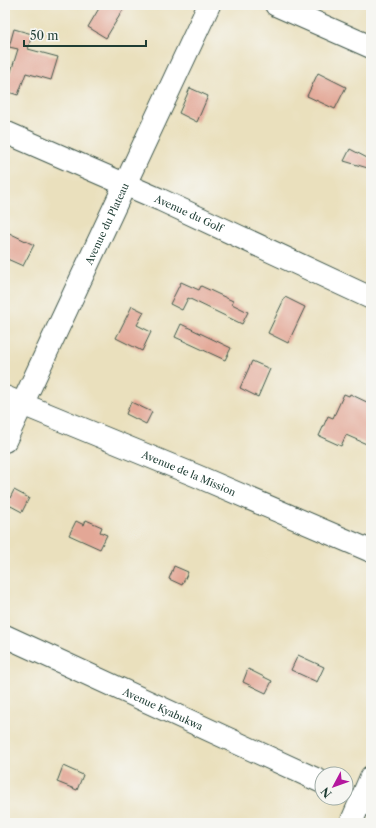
<svg xmlns="http://www.w3.org/2000/svg" width="376" height="828" viewBox="0 0 376 828" font-family="'Libre Caslon Text',serif">
	<rect width="100%" height="100%" fill="#f6f6f2"/>
	<filter id="ink" filterUnits="userSpaceOnUse"><feTurbulence type="fractalNoise" baseFrequency=".025" numOctaves="2"/><feDisplacementMap in="SourceGraphic" scale="8" xChannelSelector="R" yChannelSelector="G"/><feConvolveMatrix kernelMatrix="1 2 1 2 8 2 1 2 1" color-interpolation-filters="sRGB"/></filter>
	<filter id="wash" filterUnits="userSpaceOnUse"><feTurbulence type="fractalNoise" baseFrequency=".012" numOctaves="4" result="noise"/><feDisplacementMap in="SourceGraphic" scale="16" xChannelSelector="R" yChannelSelector="G"/><feGaussianBlur stdDeviation="0.9" result="paint"/><feColorMatrix in="noise" values="0 0 0 0 0 0 0 0 0 0 0 0 0 0 0 0 0 1.4 0 .05"/><feComposite in="paint" operator="in"/></filter>
	<g filter="url(#wash)">
		<rect width="100%" height="100%" fill="#eae0bd"/>
		<g id="blocks">
			<g fill="#e3a796">
				<polygon points="101,5 126,5 106,38 88,27"/>
				<polygon points="14,29 32,34 28,49 58,57 51,80 26,73 18,95 5,91 18,49 9,47"/>
				<polygon points="318,73 346,87 335,109 307,96"/>
				<polygon points="190,88 208,96 197,122 179,113"/>
				<polygon points="350,149 371,160 371,169 344,161"/>
				<polygon points="5,231 34,245 23,266 5,258"/>
				<polygon points="181,282 199,290 201,286 233,301 232,304 248,312 242,324 188,298 182,310 170,304"/>
				<polygon points="285,297 305,307 288,343 268,333"/>
				<polygon points="132,306 144,312 137,325 151,332 142,351 116,338"/>
				<polygon points="181,324 231,348 225,360 175,337"/>
				<polygon points="252,361 270,369 258,397 240,388"/>
				<polygon points="344,394 349,396 350,394 371,404 371,446 346,435 341,446 319,436 328,416 333,418"/>
				<polygon points="131,402 152,412 146,424 126,414"/>
				<polygon points="14,490 29,498 22,512 7,504"/>
				<polygon points="86,520 102,527 100,532 107,535 100,549 69,535 76,521 84,525"/>
				<polygon points="174,566 188,572 182,585 169,579"/>
				<polygon points="298,655 324,667 317,682 291,670"/>
				<polygon points="248,669 272,681 266,693 243,682"/>
				<polygon points="63,766 83,775 77,790 57,782"/>
			</g>
		</g>
	</g>
	<g filter="url(#ink)">
		<use href="#blocks" fill-opacity="0" stroke="#3d5549" stroke-width="1"/>
		<g fill="none" stroke-linecap="round" stroke-linejoin="round">
			<defs>
				<g id="minor">
					<polyline points="276,5 371,47"/>
					<path id="s1" d="M5,132L161,200L371,298"/>
					<path id="s2" d="M5,397L197,476L371,551"/>
					<path id="s3" d="M5,441L209,5"/>
					<path id="s4" d="M5,636L322,782"/>
					<polyline points="351,823 371,777"/>
				</g>
			</defs>
			<use href="#minor" stroke="#3d5549" stroke-width="24"/>
			<use href="#minor" stroke="#fff" stroke-width="22"/>
		</g>
	</g>
	<g text-anchor="middle" dominant-baseline="central" stroke-width="3.5" stroke-linejoin="round" paint-order="stroke">
		<g font-size="10" fill="#1f3d34" stroke="#f6f6f2">
			<text stroke="none"><textPath href="#s1" startOffset="201">Avenue du Golf</textPath></text>
			<text stroke="none"><textPath href="#s3" startOffset="240">Avenue du Plateau</textPath></text>
			<text stroke="none"><textPath href="#s2" startOffset="199">Avenue de la Mission</textPath></text>
			<text stroke="none"><textPath href="#s4" startOffset="174">Avenue Kyabukwa</textPath></text>
		</g>
	</g>
	<rect width="376" height="828" fill="none" stroke="#f6f6f2" stroke-width="20"/>
	<g transform="translate(334 786) rotate(229)"><circle r="19" fill="#f6f6f2" stroke="#a0aca6"/>
	<path d="M0-3L7 15L0 10L-7 15Z" fill="#b5179e"/>
	<text y="-6" font-size="11" font-weight="bold" text-anchor="middle" fill="#1f3d34">N</text>
	</g>
	<path d="M24 40v6h122v-6" fill="none" stroke="#1f3d34" stroke-width="2"/>
	<text x="30" y="40" font-size="12" fill="#1f3d34" stroke="#f6f6f2" stroke-width="3" paint-order="stroke">50 m</text>
</svg>
